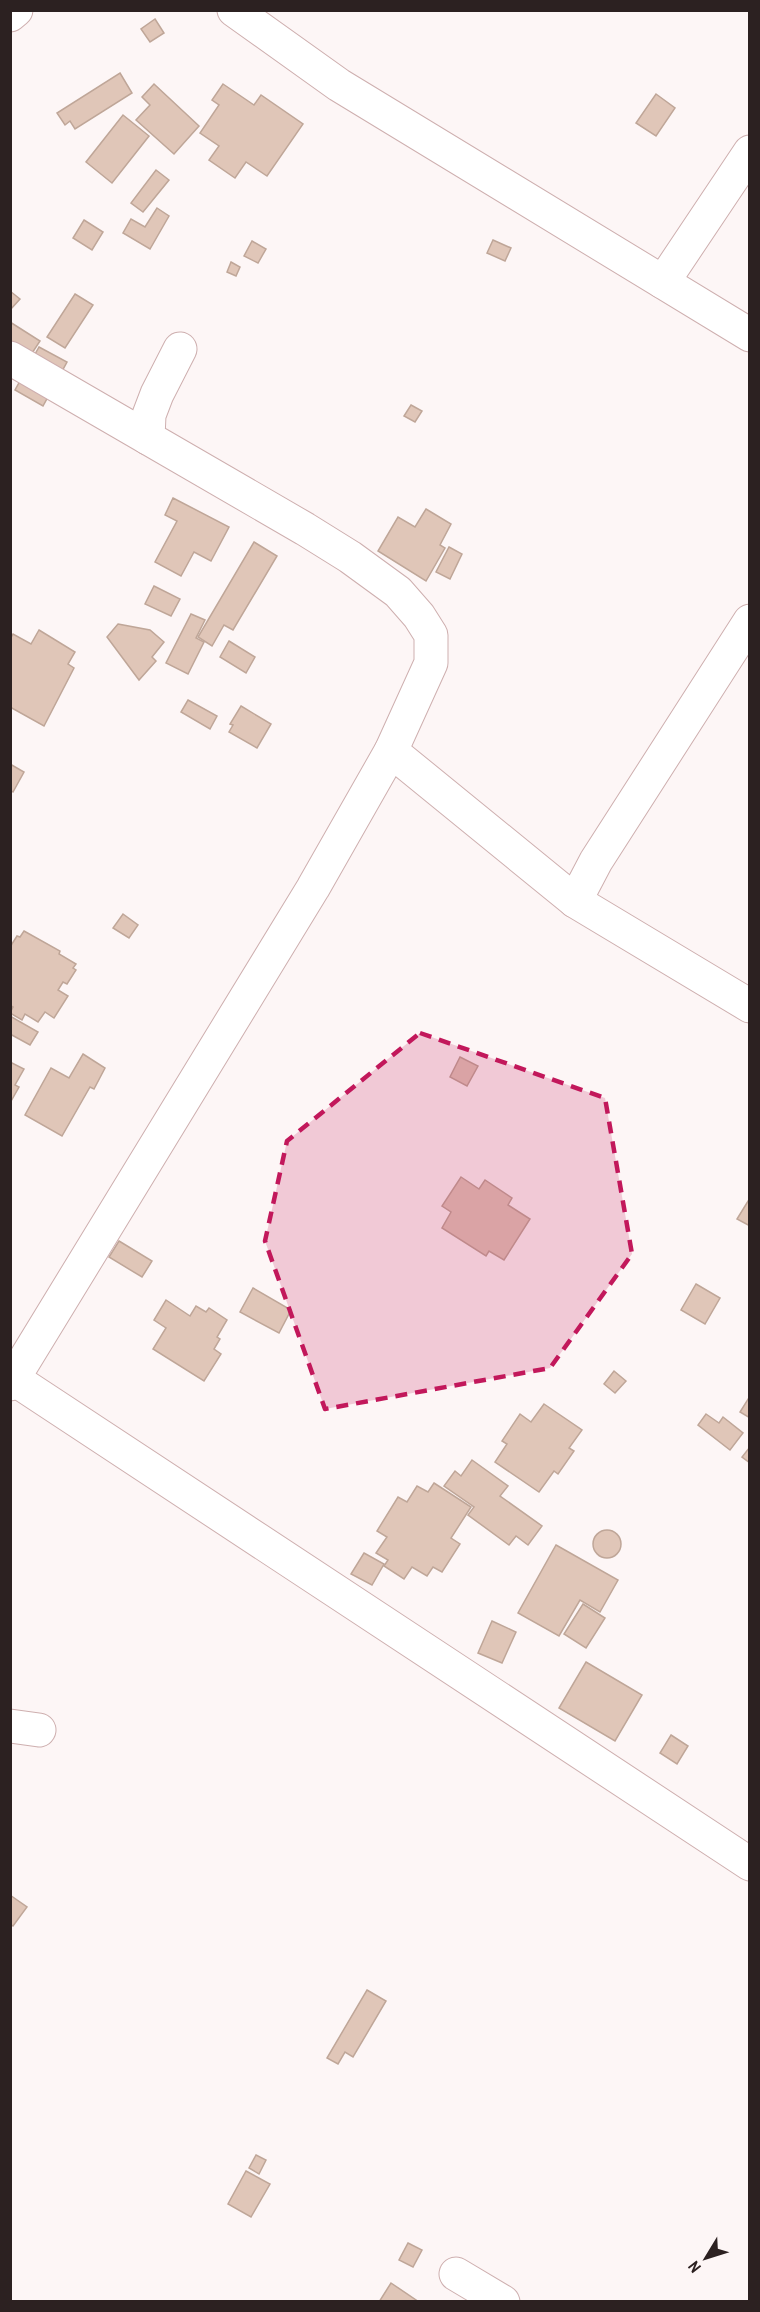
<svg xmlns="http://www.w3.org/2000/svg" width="760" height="2312" viewBox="0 0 760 2312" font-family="'Archivo Narrow',sans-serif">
	<rect width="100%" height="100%" fill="#fdf6f6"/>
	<g fill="#e0c6b8" stroke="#bfa698" stroke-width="1.5">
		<polygon points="155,19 164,33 150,42 141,29"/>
		<polygon points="120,73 132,93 75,129 70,121 65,125 57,113"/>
		<polygon points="154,84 199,126 174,154 136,120 150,105 142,97"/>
		<polygon points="223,84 254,105 261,95 303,124 267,176 246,162 235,178 209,160 219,146 200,133 219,105 212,100"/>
		<polygon points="656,94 675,108 656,136 636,123"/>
		<polygon points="123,115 149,136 112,183 86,162"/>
		<polygon points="156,170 169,180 143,212 131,203"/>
		<polygon points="157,208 169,216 150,249 123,233 131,219 145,227"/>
		<polygon points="84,220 103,232 92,250 73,238"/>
		<polygon points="493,240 511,248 505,261 487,253"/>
		<polygon points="252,241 266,249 258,263 244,256"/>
		<polygon points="231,262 240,267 236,276 227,272"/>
		<polygon points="10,291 20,299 10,310"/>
		<polygon points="75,294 93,305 65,348 47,337"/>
		<polygon points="10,322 40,341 25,364 10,354"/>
		<polygon points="39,347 67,362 43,406 15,390"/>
		<polygon points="411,405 422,411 415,422 404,416"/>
		<polygon points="173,498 229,527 211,561 194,552 181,576 155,562 177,521 165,515"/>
		<polygon points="426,509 451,524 440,545 445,548 426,581 378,551 398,517 415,527"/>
		<polygon points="254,542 277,556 233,630 224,625 212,646 198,637"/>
		<polygon points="449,547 462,554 450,579 436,572"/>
		<polygon points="154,586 180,599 171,616 145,604"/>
		<polygon points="191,614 205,620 196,638 204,642 188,674 166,663"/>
		<polygon points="118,624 150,630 164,642 152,657 156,661 139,680 107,637"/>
		<polygon points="39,630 75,652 68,664 74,668 44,726 10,707 10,639 13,634 31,644"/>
		<polygon points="229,641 255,657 246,673 220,657"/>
		<polygon points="188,700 217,716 210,729 181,712"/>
		<polygon points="241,706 271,724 257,748 229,732 233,725 230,724"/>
		<polygon points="10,764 24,772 13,792 10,790"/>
		<polygon points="123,914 138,925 129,938 113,928"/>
		<polygon points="24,931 60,951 59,954 76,964 73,968 76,970 67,984 63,982 58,990 68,996 54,1018 45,1012 38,1022 25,1014 22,1020 10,1013 13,1007 10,1005 10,947 17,936 20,937"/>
		<polygon points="10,1016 38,1032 30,1045 10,1034"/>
		<polygon points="83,1054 105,1068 94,1089 90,1087 62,1136 25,1115 51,1068 69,1078"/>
		<polygon points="460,1057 478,1066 467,1086 450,1077"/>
		<polygon points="10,1062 24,1069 15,1085 19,1087 10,1103"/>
		<polygon points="461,1177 479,1189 485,1180 512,1198 508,1205 530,1219 504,1260 489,1251 486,1256 442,1228 451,1212 442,1206"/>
		<polygon points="750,1198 750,1226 737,1219"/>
		<polygon points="119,1241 152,1261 142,1277 109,1257"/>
		<polygon points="696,1284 720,1298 705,1324 681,1310"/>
		<polygon points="253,1288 291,1310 279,1333 240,1312"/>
		<polygon points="166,1300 190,1316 196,1306 206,1312 209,1308 227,1320 217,1337 220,1339 214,1349 221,1354 204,1381 153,1349 166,1328 154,1320"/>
		<polygon points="614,1371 626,1381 615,1393 604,1384"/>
		<polygon points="750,1396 750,1418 740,1412"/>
		<polygon points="544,1404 582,1430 569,1448 574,1451 558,1474 554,1471 539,1492 495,1462 507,1444 502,1441 520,1414 531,1422"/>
		<polygon points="706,1414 719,1423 723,1417 743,1433 730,1450 698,1425"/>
		<polygon points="750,1447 750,1463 742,1457"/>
		<polygon points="472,1460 508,1486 500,1496 542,1526 528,1545 516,1536 509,1545 468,1515 474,1507 444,1486 455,1471 461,1476"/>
		<polygon points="434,1483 471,1507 451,1538 460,1544 442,1572 433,1567 427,1576 412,1567 404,1579 384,1566 388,1560 376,1553 387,1537 377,1531 398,1497 407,1502 417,1486 428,1492"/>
		<circle cx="607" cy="1544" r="14"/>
		<polygon points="556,1545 618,1580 600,1612 580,1600 559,1636 518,1613"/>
		<polygon points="364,1553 384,1564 372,1585 351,1574"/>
		<polygon points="583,1604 605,1618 586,1648 564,1634"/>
		<polygon points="492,1621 516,1632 502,1663 478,1653"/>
		<polygon points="586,1662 642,1695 615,1741 559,1708"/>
		<polygon points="671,1735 688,1746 677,1764 660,1753"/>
		<polygon points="10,1895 27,1907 13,1926 10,1924"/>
		<polygon points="367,1990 386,2001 353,2057 345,2052 338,2064 327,2058"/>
		<polygon points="256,2155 266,2160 259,2174 249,2168"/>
		<polygon points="246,2171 270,2184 251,2217 228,2204"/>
		<polygon points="408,2243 422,2250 413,2267 399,2260"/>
		<polygon points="391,2283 419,2302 379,2302"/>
	</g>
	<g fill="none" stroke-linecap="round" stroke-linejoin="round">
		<defs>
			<g id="minor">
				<polyline points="234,10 339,85 750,335"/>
				<polyline points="10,15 16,10"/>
				<polyline points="663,282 750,152"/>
				<polyline points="10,358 148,438"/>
				<polyline points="391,751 575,901 750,1006"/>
				<polyline points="575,901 596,861 750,621"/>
				<polyline points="14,1379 750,1864"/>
				<polyline points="10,1384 313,888 391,751 431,663 431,635 419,616 398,592 350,557 305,529 148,438 149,415 157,394 180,349"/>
				<polyline points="10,1726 39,1730"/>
				<polyline points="456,2274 503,2302"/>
			</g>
		</defs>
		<use href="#minor" stroke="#ceafaf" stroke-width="35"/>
		<use href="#minor" stroke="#fff" stroke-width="33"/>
	</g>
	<path fill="#c2185b" fill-opacity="0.2" stroke="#c2185b" stroke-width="4.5" stroke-dasharray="12 8" stroke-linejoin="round" d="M420,1033L605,1098L632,1254L550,1368L325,1409L265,1241L287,1141Z"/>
	<rect width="760" height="2312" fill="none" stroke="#2c2121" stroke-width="24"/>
	<g transform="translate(706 2258) rotate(232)" stroke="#fdf6f6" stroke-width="4.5" paint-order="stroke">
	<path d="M0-4.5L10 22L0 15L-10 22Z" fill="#2c2121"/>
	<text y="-9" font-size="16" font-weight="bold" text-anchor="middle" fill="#2c2121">N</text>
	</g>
</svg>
